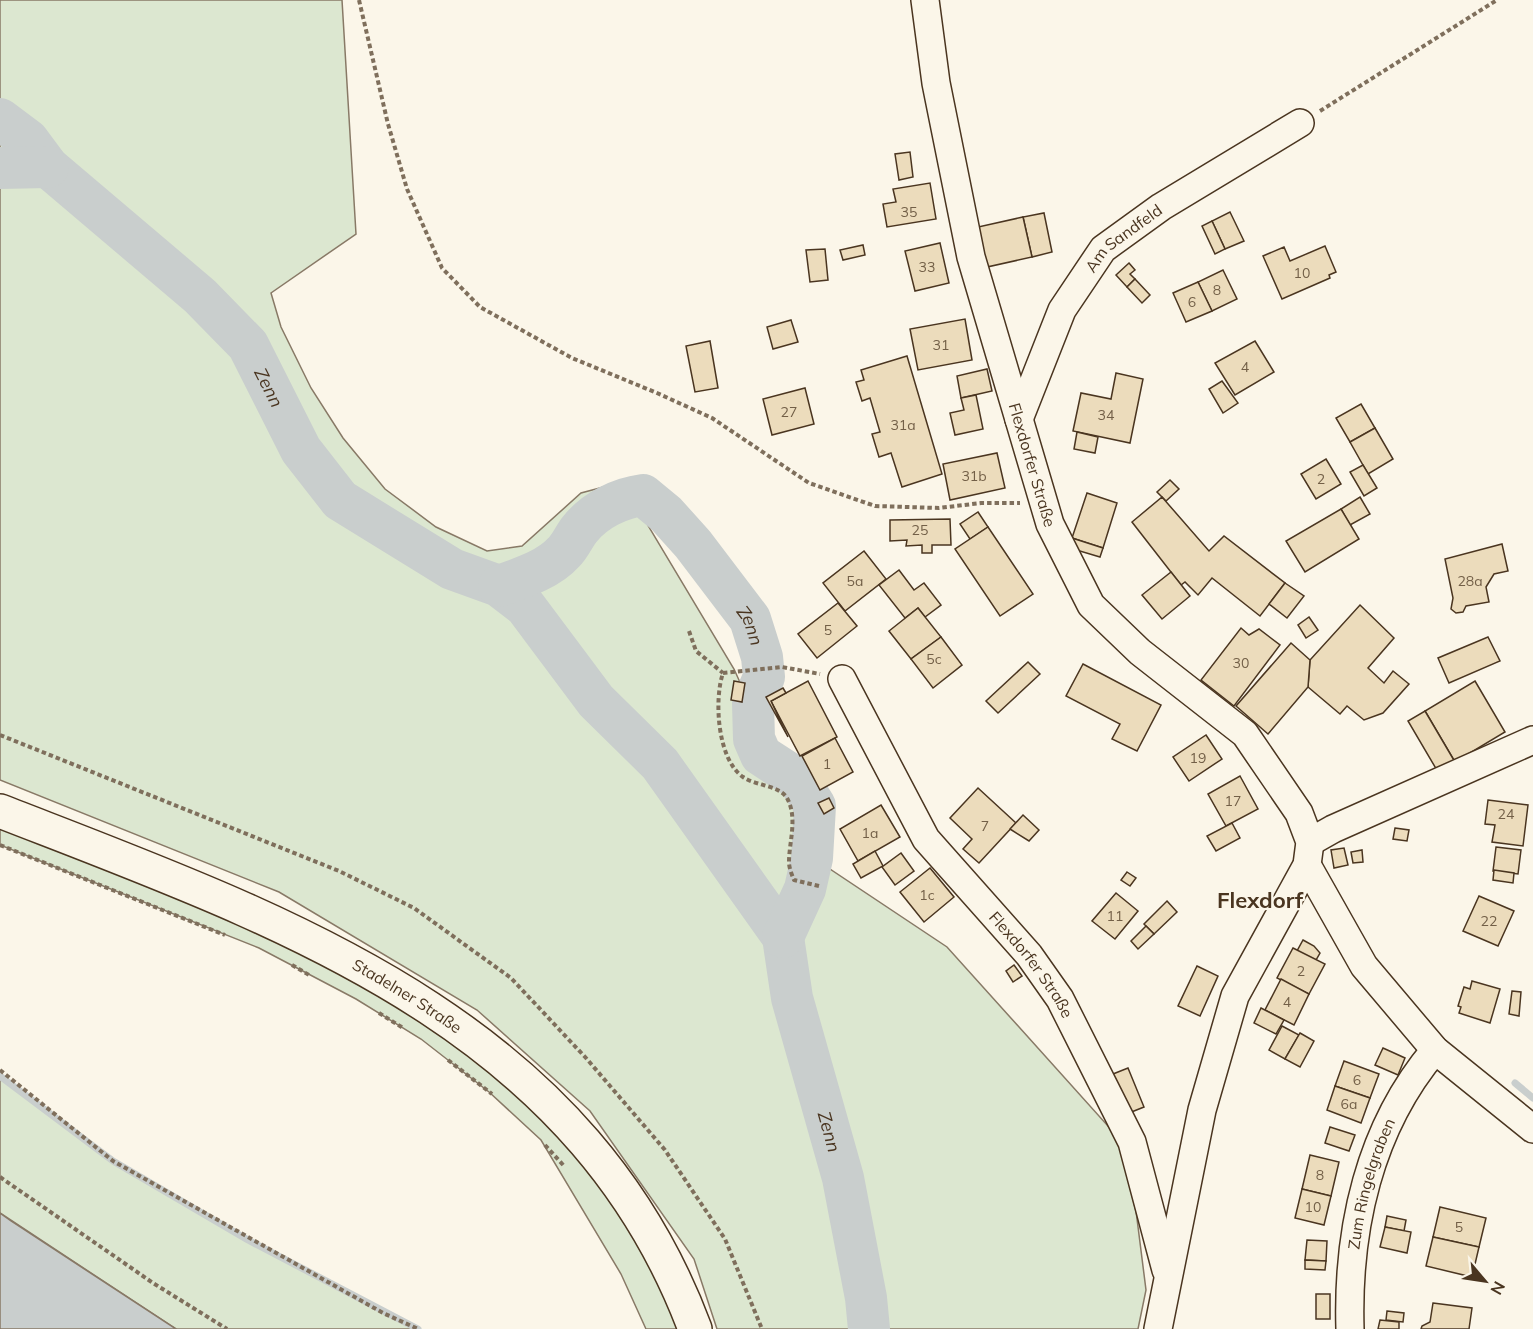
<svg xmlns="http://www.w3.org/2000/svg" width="1533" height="1329" viewBox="0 0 1533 1329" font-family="Mulish,sans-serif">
	<rect width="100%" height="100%" fill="#fbf6e9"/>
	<g fill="#dce7d0" stroke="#887966" stroke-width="1.5">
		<polygon points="0,0 342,0 356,234 271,293 281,327 311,388 343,438 385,489 436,527 487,551 522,546 581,493 622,482 734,669 821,863 947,947 1117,1136 1136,1211 1146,1290 1138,1329 717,1329 694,1259 590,1111 477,1010 279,892 0,780"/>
		<polygon points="0,811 322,944 576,1131 695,1329 646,1329 621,1274 541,1140 489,1092 421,1039 356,999 259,948 0,845"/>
		<polygon points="0,1076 113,1161 248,1240 418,1329 176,1329 0,1213"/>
	</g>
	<polygon fill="#c9cecd" stroke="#887966" stroke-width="1.5" points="0,1213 11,1221 176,1329 0,1329"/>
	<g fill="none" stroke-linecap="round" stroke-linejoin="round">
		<g stroke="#c9cecd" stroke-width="7">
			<polyline points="0,1076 113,1161 248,1240 418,1329"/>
			<polyline points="1515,1083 1533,1098"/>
		</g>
		<g stroke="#c9cecd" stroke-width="42">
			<path id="s1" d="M0,119L28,140L48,167L200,296L248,345L301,450L340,500L452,569L499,586L525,606L596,701L660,764L783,937L792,998L843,1178L866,1298L869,1329"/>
			<polyline points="0,168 48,167"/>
			<path id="s2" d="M499,586C521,578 548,570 564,552C571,545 574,536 580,529C595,510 620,498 643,495L666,514L693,544L750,619L762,657L764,677L753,703L754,739L761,755L798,779L815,806L812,858L805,889L783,937"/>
		</g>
	</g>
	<g fill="#ecdcbc" stroke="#4a3520" stroke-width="1.5">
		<polygon points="910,152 913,177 899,180 895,154"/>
		<polygon points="930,183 936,219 887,227 883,204 896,202 893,189"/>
		<polygon points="1230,212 1244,241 1225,249 1212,221"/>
		<polygon points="1044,213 1052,252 1032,257 1023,217"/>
		<polygon points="1023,217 1032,257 987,267 978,227"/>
		<polygon points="1212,221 1225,249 1215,254 1202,226"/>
		<polygon points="940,243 949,283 915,291 905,251"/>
		<polygon points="863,245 865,255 843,260 840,250"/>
		<polygon points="1325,246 1336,272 1329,275 1330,278 1282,299 1263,256 1284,247 1290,261"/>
		<polygon points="825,249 828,280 810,282 806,250"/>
		<polygon points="1129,263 1135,270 1130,274 1135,279 1127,287 1116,275"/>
		<polygon points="1223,270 1237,299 1212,311 1198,282"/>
		<polygon points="1135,279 1150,295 1142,303 1127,287"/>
		<polygon points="1198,282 1212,311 1186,322 1173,293"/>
		<polygon points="965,319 972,360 918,370 910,329"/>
		<polygon points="791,320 798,342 773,349 767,327"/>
		<polygon points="710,341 718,388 695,392 686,346"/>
		<polygon points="1255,341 1274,372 1235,395 1215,363"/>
		<polygon points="907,356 942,474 902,487 891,453 879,457 872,434 880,432 870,398 862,401 856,382 864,380 861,370"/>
		<polygon points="987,369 992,391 961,398 957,376"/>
		<polygon points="1116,373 1143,379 1130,443 1073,431 1081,393 1111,399"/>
		<polygon points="1222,381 1238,403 1223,413 1209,389"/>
		<polygon points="805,388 814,424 772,435 763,399"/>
		<polygon points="976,395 983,429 955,435 950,413 964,410 961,398"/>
		<polygon points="1361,404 1375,428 1350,442 1336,418"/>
		<polygon points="1375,428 1393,459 1368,474 1350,442"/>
		<polygon points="1077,432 1098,437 1095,453 1074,449"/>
		<polygon points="997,453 1005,488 950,500 943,464"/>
		<polygon points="1326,459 1341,484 1316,499 1301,474"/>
		<polygon points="1363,465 1377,488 1364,496 1350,472"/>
		<polygon points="1170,480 1179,489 1166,501 1157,492"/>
		<polygon points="1087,493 1117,503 1103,548 1072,538"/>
		<polygon points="1162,497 1209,551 1224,536 1285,583 1260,616 1212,578 1198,595 1185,582 1181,585 1132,522"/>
		<polygon points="1360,497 1370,514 1350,525 1341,509"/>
		<polygon points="1341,509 1359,539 1305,572 1286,541"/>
		<polygon points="978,512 988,527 970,539 960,524"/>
		<polygon points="950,519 951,545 932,545 932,553 922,553 922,545 906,546 907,540 890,541 890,520"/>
		<polygon points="988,527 1033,594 1000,616 955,549"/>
		<polygon points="1072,538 1103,548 1100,557 1073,549"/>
		<polygon points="1502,544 1508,571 1494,574 1486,587 1489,602 1466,606 1463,612 1456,613 1451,609 1453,598 1445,559"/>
		<polygon points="864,551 886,579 845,611 823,583"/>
		<polygon points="899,570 914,590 924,583 941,605 925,617 918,608 905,618 879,585"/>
		<polygon points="1171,572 1190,596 1162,619 1142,595"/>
		<polygon points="1285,583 1304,596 1287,618 1269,604"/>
		<polygon points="838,603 857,626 817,658 798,634"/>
		<polygon points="1360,605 1394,638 1368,668 1384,683 1393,671 1409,684 1383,713 1364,720 1347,706 1340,714 1308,687 1310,660"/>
		<polygon points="918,608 941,637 911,659 889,631"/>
		<polygon points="1309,617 1318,630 1306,638 1298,625"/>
		<polygon points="1241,628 1249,635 1259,629 1280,645 1234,706 1201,680"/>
		<polygon points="941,637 962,665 933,688 911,659"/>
		<polygon points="1488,637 1500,661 1449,683 1438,658"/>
		<polygon points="1291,643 1310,660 1308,687 1268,734 1236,706"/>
		<polygon points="1028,662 1040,674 998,713 986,701"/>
		<polygon points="1083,664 1161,705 1137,751 1112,739 1120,724 1066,696"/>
		<polygon points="734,681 745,683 742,702 731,700"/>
		<polygon points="808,681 837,737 800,756 771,701"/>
		<polygon points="1475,681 1505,732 1455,762 1425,711"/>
		<polygon points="783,688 786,693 771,701 788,737 766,697"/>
		<polygon points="1425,711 1455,762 1438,772 1408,721"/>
		<polygon points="1206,735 1222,759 1189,781 1173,757"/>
		<polygon points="835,738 853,772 820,790 802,756"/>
		<polygon points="1240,776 1258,809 1226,826 1208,794"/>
		<polygon points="978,788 1016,823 979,863 963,849 972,839 950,818"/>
		<polygon points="829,798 834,808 824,814 818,803"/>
		<polygon points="1488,800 1528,805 1523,846 1492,842 1495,825 1485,824"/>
		<polygon points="881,805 900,837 858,861 840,829"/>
		<polygon points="1023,815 1039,830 1029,841 1010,829"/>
		<polygon points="1232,823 1240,838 1216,851 1207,836"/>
		<polygon points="1395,828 1409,830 1407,841 1393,839"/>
		<polygon points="1496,847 1521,850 1518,874 1493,871"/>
		<polygon points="1344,848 1348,865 1334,868 1331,850"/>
		<polygon points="1362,850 1363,862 1353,863 1351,852"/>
		<polygon points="875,851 883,866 861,878 853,864"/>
		<polygon points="901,853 914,871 895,885 882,867"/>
		<polygon points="930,868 954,897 924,922 900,892"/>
		<polygon points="1494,870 1514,873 1513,883 1493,880"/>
		<polygon points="1127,872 1136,878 1130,886 1121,880"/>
		<polygon points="1116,893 1138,911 1115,939 1092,921"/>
		<polygon points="1479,896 1514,911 1498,946 1463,931"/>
		<polygon points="1167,901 1177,912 1154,934 1144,924"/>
		<polygon points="1146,926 1154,934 1138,949 1131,941"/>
		<polygon points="1303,940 1314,946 1320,953 1316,960 1297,951"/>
		<polygon points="1293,948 1325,964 1309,994 1277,978"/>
		<polygon points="1014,965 1022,976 1013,982 1006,971"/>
		<polygon points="1197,966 1218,976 1200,1016 1178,1006"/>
		<polygon points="1281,979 1309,994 1294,1025 1265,1010"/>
		<polygon points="1472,981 1500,989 1490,1023 1459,1013 1461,1007 1458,1006 1464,987 1470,989"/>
		<polygon points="1512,991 1521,992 1519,1016 1509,1014"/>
		<polygon points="1261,1008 1284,1020 1276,1034 1254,1023"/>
		<polygon points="1282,1026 1299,1035 1285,1059 1269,1050"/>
		<polygon points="1300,1033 1314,1041 1300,1067 1285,1059"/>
		<polygon points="1383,1048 1405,1058 1398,1075 1375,1065"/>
		<polygon points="1344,1061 1379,1074 1370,1098 1335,1086"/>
		<polygon points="1128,1068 1144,1107 1124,1115 1108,1076"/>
		<polygon points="1335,1086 1370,1098 1361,1123 1327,1110"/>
		<polygon points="1330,1127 1355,1135 1349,1151 1325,1143"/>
		<polygon points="1310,1155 1339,1162 1331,1196 1302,1189"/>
		<polygon points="1302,1189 1331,1196 1324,1225 1295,1218"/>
		<polygon points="1440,1207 1486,1218 1479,1247 1433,1237"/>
		<polygon points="1387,1216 1406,1220 1404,1231 1385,1227"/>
		<polygon points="1385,1227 1411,1232 1407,1253 1380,1247"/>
		<polygon points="1433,1237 1479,1247 1472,1277 1426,1266"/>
		<polygon points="1307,1240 1327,1241 1326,1261 1305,1260"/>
		<polygon points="1305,1260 1326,1261 1325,1270 1305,1269"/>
		<rect x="1316" y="1294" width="14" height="25"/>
		<polygon points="1433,1303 1472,1308 1469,1329 1421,1329 1422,1326 1430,1322"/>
		<polygon points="1387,1311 1404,1313 1403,1322 1386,1320"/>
		<polygon points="1380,1320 1399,1322 1399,1329 1378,1329"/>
	</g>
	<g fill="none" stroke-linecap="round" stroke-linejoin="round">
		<defs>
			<g id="minor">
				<path id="s3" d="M925,0L936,83L971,257L1050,524L1091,605L1140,652L1245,734L1299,813L1310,842L1307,865L1235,996L1202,1110L1158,1329"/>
				<path id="s4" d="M1019,419L1062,310L1103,249L1161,207L1300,123"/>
				<path id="s5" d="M842,679L926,839L1029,955L1060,999L1132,1142L1166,1270"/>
				<polyline points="1310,842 1333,829 1533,740"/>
				<polyline points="1307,865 1364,966 1435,1050 1533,1129"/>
				<path id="s6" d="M1350,1329C1347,1229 1369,1128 1435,1050"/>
			</g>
			<g id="major">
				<path id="s7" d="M0,811C280,920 580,1021 695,1329"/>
			</g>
		</defs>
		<use href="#minor" stroke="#4a3520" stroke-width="30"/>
		<use href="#major" stroke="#4a3520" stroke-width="36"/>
		<g stroke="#7f6f5c" stroke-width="4" stroke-dasharray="4.5 3" stroke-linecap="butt">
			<polyline points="359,0 388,124 407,189 442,268 480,307 572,358 657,393 712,418 809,483 875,506 939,508 981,503 1020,503"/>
			<polyline points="1320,111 1497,0"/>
			<polyline points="689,631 696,651 723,673"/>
			<polyline points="0,735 339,871 414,908 511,978 586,1058 665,1150 725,1239 762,1329"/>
			<polyline points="0,845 225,935"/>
			<path d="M819,886L794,880C792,875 789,868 789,862C789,842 798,818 787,798C779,785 756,786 743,777C717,759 714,699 723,673L782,667L820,674"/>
			<polyline points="292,965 309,975"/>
			<polyline points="379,1013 403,1028"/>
			<polyline points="448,1060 492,1094"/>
			<polyline points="0,1070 113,1161 383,1313 418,1329"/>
			<polyline points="545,1145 564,1166"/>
			<polyline points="0,1177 153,1283 227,1329"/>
		</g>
		<use href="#minor" stroke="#fbf6e9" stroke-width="27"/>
		<use href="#major" stroke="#fbf6e9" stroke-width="33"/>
	</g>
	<g text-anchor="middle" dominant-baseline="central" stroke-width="4.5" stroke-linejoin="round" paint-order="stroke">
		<g font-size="14" fill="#725f47">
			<text x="909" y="212">35</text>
			<text x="927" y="267">33</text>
			<text x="1302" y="273">10</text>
			<text x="1217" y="290">8</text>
			<text x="1192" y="302">6</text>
			<text x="941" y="345">31</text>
			<text x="1245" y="367">4</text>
			<text x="789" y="412">27</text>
			<text x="1106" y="415">34</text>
			<text x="903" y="425">31a</text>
			<text x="974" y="476">31b</text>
			<text x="1321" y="479">2</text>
			<text x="920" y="530">25</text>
			<text x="855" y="581">5a</text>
			<text x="1470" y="581">28a</text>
			<text x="828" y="630">5</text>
			<text x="934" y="659">5c</text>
			<text x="1241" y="663">30</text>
			<text x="1198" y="758">19</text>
			<text x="827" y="764">1</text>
			<text x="1233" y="801">17</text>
			<text x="1506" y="814">24</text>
			<text x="985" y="826">7</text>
			<text x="870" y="833">1a</text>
			<text x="927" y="895">1c</text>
			<text x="1115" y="916">11</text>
			<text x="1489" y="921">22</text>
			<text x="1301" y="971">2</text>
			<text x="1287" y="1002">4</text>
			<text x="1357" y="1080">6</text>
			<text x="1349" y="1104">6a</text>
			<text x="1320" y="1175">8</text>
			<text x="1313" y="1207">10</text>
			<text x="1459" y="1227">5</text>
		</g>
		<g font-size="16" fill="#4a3520" stroke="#fbf6e9">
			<text stroke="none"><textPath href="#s4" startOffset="213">Am Sandfeld</textPath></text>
			<text stroke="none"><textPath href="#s3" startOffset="478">Flexdorfer Straße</textPath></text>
			<text stroke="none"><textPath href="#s5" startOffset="345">Flexdorfer Straße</textPath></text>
			<text stroke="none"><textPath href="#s7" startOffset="448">Stadelner Straße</textPath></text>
			<text stroke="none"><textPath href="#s6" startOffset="148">Zum Ringelgraben</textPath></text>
		</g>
		<g font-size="18" font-style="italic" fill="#4a3520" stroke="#fbf6e9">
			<text stroke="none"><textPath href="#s1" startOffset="384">Zenn</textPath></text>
			<text stroke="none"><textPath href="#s2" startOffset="346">Zenn</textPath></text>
			<text stroke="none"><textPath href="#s1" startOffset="1353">Zenn</textPath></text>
		</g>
		<g font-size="22" font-weight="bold" fill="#4a3520" stroke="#fbf6e9">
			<text x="1260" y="900">Flexdorf</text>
		</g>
	</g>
	<g transform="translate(1485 1281) rotate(119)" stroke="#fbf6e9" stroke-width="4.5" paint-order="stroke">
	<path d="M0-4.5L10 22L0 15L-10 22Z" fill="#4a3520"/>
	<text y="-9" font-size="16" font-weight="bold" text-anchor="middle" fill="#4a3520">N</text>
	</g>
</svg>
